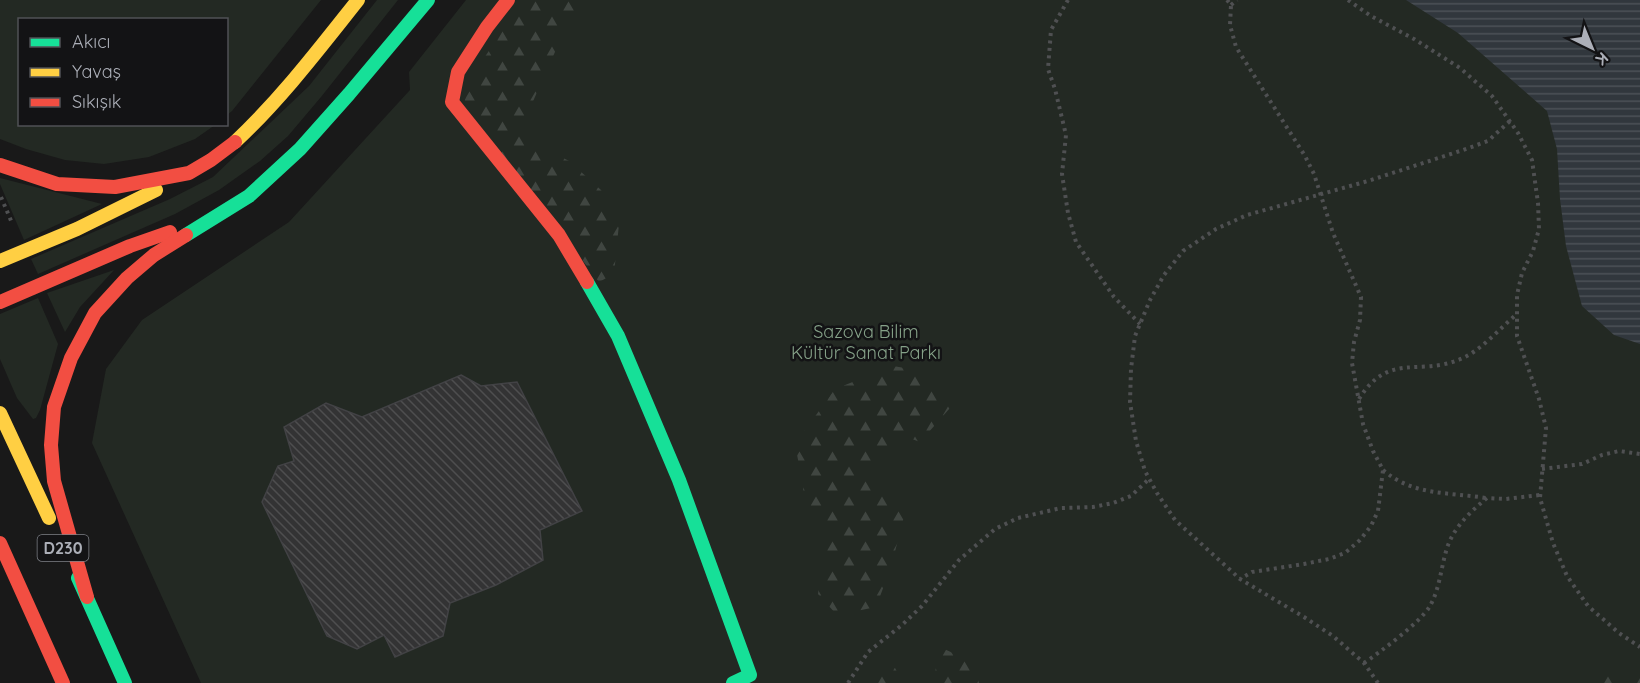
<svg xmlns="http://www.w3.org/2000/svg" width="1640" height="683" viewBox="0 0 1640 683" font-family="Quicksand,sans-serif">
	<defs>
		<pattern id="forest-firs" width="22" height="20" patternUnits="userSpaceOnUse" patternTransform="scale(1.5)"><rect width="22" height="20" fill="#232923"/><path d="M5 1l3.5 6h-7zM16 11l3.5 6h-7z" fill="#404641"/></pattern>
		<pattern id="water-rules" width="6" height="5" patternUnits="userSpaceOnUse" patternTransform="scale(1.5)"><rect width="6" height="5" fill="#31373d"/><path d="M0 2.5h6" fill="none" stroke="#4c5157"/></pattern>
		<pattern id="building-back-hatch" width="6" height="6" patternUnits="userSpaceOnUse" patternTransform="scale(1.5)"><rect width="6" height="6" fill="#333334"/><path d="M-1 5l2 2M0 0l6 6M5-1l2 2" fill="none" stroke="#4e4e4f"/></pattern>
	</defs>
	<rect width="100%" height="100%" fill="#191919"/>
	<g fill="#232923">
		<polygon points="0,0 321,0 232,111 227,115 226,20 20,20 20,124 215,125 195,139 149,157 104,164 65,160 26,149 0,139"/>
		<polygon points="377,0 398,0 321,97 288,136 260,161 219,190 175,214 38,274 31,259 170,199 213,177 309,86"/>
		<polygon points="466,0 1640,0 1640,683 201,683 92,443 106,369 142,320 289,222 410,90 409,72"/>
		<polygon points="0,178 102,204 24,240 0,184"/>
		<polygon points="114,270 80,307 65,332 47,293"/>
		<polygon points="38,298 58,344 40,410 36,418 33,419 17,398 0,359 0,314"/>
	</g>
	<g fill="url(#forest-firs)">
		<polygon points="523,0 603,0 571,16 530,108 526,138 569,161 601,190 619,224 614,274 599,282 464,104 470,79"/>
		<polygon points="893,366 928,372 957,400 920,442 896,433 868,478 905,513 891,567 876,607 837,615 818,594 827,528 805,514 803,486 795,444 835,389"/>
		<polygon points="940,647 972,662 979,683 933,683"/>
		<polygon points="882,662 895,668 903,683 861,683 867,674"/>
		<polygon points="1608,671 1640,678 1640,683 1581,683 1578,672"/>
	</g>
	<polygon fill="url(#water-rules)" points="1406,0 1640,0 1640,344 1614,335 1582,306 1566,246 1560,199 1557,149 1547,111 1458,33"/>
	<polygon fill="url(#building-back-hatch)" stroke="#424245" stroke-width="1.5" points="461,375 481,386 517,382 582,511 540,530 543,560 496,585 450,603 443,636 395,657 384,635 357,649 327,636 262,502 278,466 294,461 284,427 326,403 362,417"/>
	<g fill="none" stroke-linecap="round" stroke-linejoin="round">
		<g stroke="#4f5052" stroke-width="4" stroke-dasharray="3 4.5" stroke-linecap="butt">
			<polyline points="1068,0 1051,30 1048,69 1055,89 1066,135 1062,174 1068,213 1076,242 1114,297 1140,324"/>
			<polyline points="1227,0 1231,5 1230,25 1236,47 1305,156 1314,174 1333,233 1361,297 1360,320 1354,342 1352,363 1363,424 1373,451 1383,470 1378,511 1371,526 1360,540 1345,553 1329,559 1304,564 1252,572 1240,579"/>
			<polyline points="1348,0 1371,16 1414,39 1460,68 1492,96 1518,133 1532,160 1538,203 1539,229 1533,251 1522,273 1517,295 1517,336 1539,399 1546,428 1540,498 1553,543 1567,576 1588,606 1619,633 1640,647"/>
			<polyline points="1231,5 1237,0"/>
			<polyline points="1,197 12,223"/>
			<path d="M1359,399C1388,352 1418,376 1458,360C1479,353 1500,328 1517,314"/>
			<polyline points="1542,469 1582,464 1602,455 1619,451 1640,454"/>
			<path d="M1383,470C1413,496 1449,492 1486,498"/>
			<path d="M1364,663C1380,652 1421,622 1430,606C1440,588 1441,567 1447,548C1454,527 1470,512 1487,498L1506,499L1540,495"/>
			<polyline points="848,683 868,652 902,625 922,606 959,560 995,529 1018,518 1061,508 1093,507 1113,503 1131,496 1149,479"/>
			<polyline points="1378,683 1364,663 1333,636 1304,617 1240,579 1175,520 1157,493 1145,471 1136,441 1130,402 1131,369 1135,336 1150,300 1164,275 1183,251 1216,229 1247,215 1368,181 1463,150 1488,141 1510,121"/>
		</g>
		<g stroke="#16e098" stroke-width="14">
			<polyline points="186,235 249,196 300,149 349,94 428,0"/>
			<polyline points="587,282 618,336 679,480 750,675 733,683"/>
			<polyline points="78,578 125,683"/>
		</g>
		<g stroke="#ffcf43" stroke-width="14">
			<path d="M235,142C281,99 319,49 358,0"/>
			<polyline points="0,261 77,229 156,190"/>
			<polyline points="0,413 49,518"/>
		</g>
		<g stroke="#f24e42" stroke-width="14">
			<polyline points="508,0 487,27 458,72 452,102 559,235 587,282"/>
			<polyline points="0,165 57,184 115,187 189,173 211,160 235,142"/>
			<polyline points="0,302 130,246 170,232"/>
			<polyline points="0,543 63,683"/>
			<polyline points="87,597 54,481 51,445 54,407 71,358 95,313 127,278 154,255 186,235"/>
		</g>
	</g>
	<g text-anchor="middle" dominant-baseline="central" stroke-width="5" stroke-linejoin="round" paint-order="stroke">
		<rect fill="#131315" stroke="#7e8087" stroke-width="1.5" x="37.5" y="535" width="51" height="26" rx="4.5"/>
		<g font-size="16" font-weight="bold" fill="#acafb8">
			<text x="63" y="548">D230</text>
		</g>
		<g font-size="18" fill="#85a188" stroke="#131315">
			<text x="866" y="331">Sazova Bilim<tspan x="866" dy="21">Kültür Sanat Parkı</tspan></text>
		</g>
	</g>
	<rect x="18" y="18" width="210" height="108" fill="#131315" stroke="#505156" stroke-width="1.5"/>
	<rect x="30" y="38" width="30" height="9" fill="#16e098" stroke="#505156" stroke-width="1.5"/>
	<text x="72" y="48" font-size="18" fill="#acafb8">Akıcı</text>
	<rect x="30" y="68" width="30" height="9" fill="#ffcf43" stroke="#505156" stroke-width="1.5"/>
	<text x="72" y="78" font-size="18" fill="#acafb8">Yavaş</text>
	<rect x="30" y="98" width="30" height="9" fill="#f24e42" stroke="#505156" stroke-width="1.5"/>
	<text x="72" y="108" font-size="18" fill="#acafb8">Sıkışık</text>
	<g transform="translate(1592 48) rotate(137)" stroke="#131315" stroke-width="4.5" paint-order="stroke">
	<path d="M0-4.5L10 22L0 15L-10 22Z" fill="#acafb8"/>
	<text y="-9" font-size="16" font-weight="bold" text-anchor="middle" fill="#acafb8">K</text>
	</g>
</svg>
